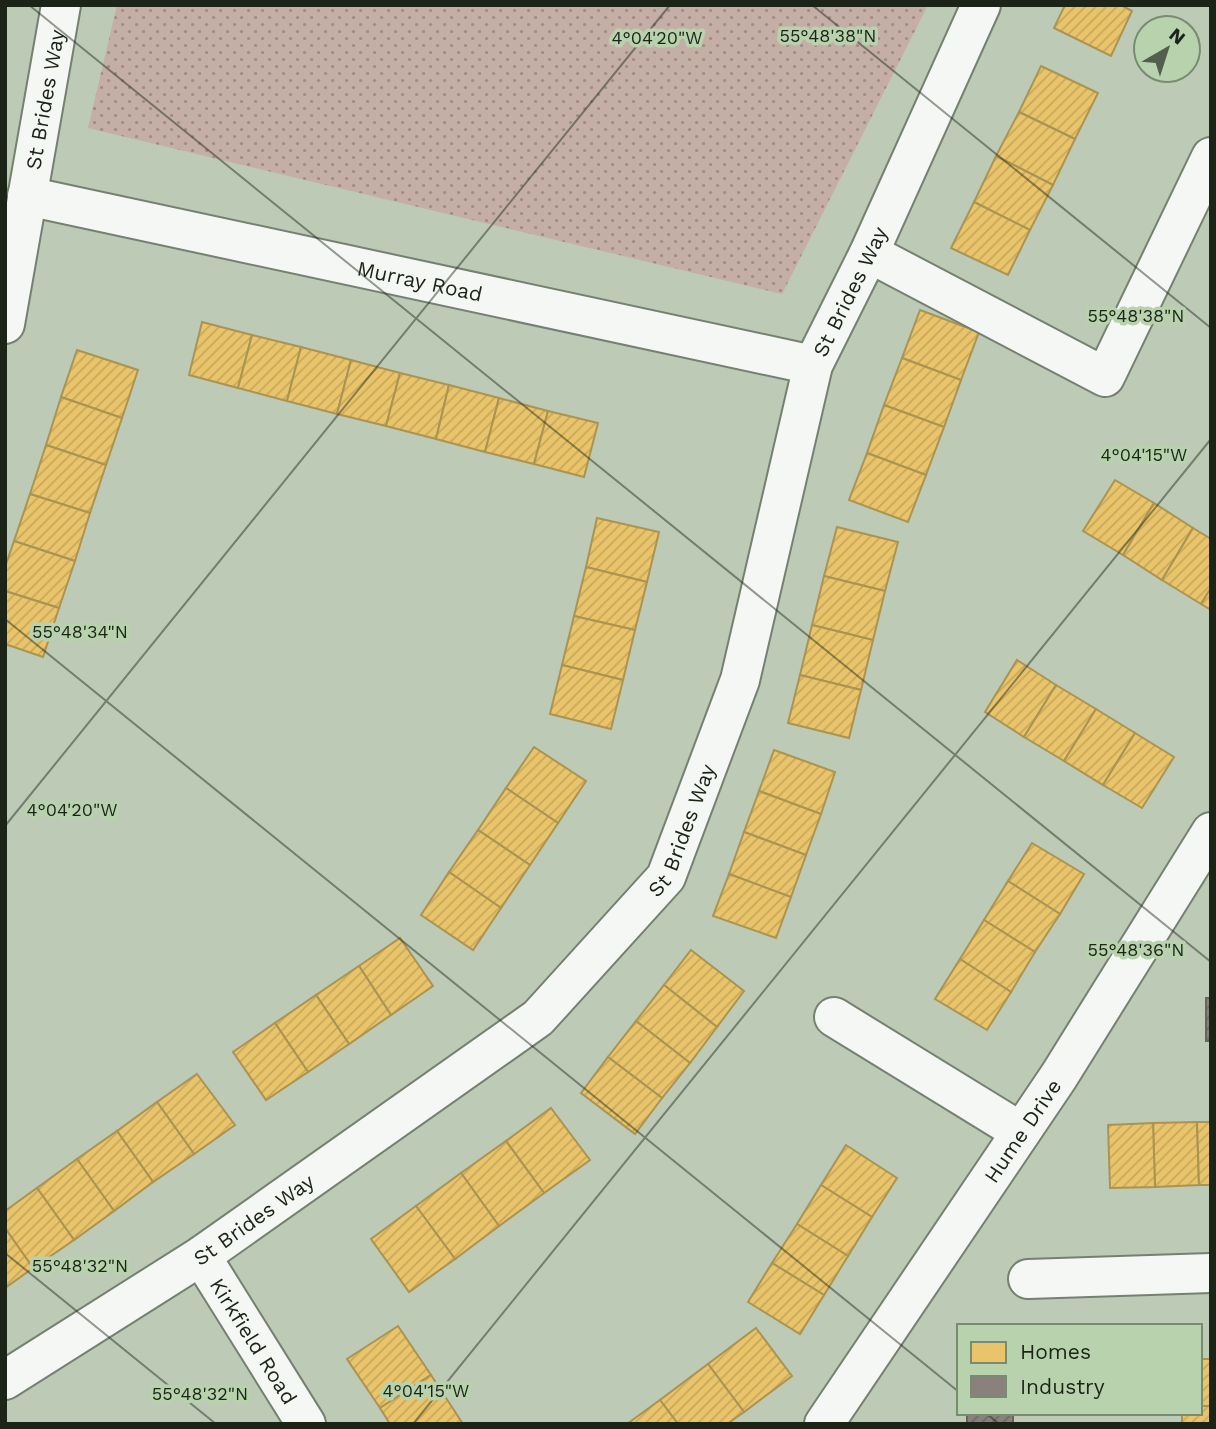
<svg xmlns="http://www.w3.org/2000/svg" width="1216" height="1429" viewBox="0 0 1216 1429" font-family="'Work Sans',sans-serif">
	<defs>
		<pattern id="green-dots" width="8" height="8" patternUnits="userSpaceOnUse" patternTransform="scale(1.75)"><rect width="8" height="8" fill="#c4aea6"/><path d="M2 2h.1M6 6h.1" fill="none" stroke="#9e8d86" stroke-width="1.8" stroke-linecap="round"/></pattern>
		<pattern id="homes-hatch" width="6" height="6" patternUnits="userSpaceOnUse" patternTransform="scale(1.75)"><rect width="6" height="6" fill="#e9c46a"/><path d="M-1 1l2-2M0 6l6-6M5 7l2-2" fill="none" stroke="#c7a85b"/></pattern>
		<pattern id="industry-hatch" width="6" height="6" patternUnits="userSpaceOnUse" patternTransform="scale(1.75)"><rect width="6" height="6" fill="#8a817c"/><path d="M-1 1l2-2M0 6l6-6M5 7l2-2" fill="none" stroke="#706965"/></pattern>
	</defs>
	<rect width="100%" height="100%" fill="#bccab6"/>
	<polygon fill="url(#green-dots)" points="117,5 928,5 782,294 88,128"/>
	<g fill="url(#homes-hatch)" stroke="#ab9451" stroke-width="2">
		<polygon points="1065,5 1121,5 1132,11 1111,56 1054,28"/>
		<polygon points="1041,66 1098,93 1075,139 1019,112"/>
		<polygon points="1019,112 1075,139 1053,185 996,156"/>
		<polygon points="996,156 1053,185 1030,230 974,202"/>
		<polygon points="974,202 1030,230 1008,275 951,248"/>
		<polygon points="920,310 979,332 961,380 902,358"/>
		<polygon points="202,322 252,335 238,388 189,375"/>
		<polygon points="252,335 301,347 287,401 238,388"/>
		<polygon points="301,347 351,360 337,414 287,401"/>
		<polygon points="77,350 138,370 122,418 61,397"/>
		<polygon points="902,358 961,380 944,427 884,405"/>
		<polygon points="351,360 400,373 386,426 337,414"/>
		<polygon points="400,373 449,385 436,439 386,426"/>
		<polygon points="449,385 499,398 485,452 436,439"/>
		<polygon points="61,397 122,418 106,465 46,445"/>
		<polygon points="499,398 548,411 534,464 485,452"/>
		<polygon points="884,405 944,427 926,475 867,453"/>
		<polygon points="548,411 598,423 584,477 534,464"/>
		<polygon points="46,445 106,465 90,513 30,494"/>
		<polygon points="867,453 926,475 908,522 849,500"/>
		<polygon points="1115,480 1154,503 1123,555 1083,531"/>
		<polygon points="30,494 90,513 75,561 14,541"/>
		<polygon points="1154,503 1193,528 1162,580 1123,555"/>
		<polygon points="597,518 659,532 647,582 586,567"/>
		<polygon points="837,527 898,542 885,591 824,576"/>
		<polygon points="1193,528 1211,539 1211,588 1201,604 1162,580"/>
		<polygon points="14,541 75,561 59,608 5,591 5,567"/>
		<polygon points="586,567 647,582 635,630 574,616"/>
		<polygon points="824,576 885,591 873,640 812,625"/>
		<polygon points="1211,588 1211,610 1201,604"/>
		<polygon points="5,591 59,608 43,657 5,644"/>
		<polygon points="574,616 635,630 623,680 562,665"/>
		<polygon points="812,625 873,640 861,690 800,675"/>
		<polygon points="1017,660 1056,685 1024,737 985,712"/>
		<polygon points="562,665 623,680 611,729 550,714"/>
		<polygon points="800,675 861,690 849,738 788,723"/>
		<polygon points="1056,685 1096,709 1064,761 1024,737"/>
		<polygon points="1096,709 1135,733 1103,785 1064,761"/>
		<polygon points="1135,733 1174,757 1142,808 1103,785"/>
		<polygon points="534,747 586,781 558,823 506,788"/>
		<polygon points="774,750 835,772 821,814 759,791"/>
		<polygon points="506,788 558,823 530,865 478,830"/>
		<polygon points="759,791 821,814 806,855 744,832"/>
		<polygon points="478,830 530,865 501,908 449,872"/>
		<polygon points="744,832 806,855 791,897 729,874"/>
		<polygon points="1032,843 1084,874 1060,914 1008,881"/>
		<polygon points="449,872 501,908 473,950 421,915"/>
		<polygon points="729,874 791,897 776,938 713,916"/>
		<polygon points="1008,881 1060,914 1035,952 984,920"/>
		<polygon points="984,920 1035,952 1011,992 960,959"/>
		<polygon points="400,938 433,986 391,1015 359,966"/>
		<polygon points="691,950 744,991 717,1027 664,985"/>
		<polygon points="960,959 1011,992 987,1030 935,999"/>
		<polygon points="359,966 391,1015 349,1044 316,995"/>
		<polygon points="664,985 717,1027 690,1063 636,1021"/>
		<polygon points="316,995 349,1044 308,1072 275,1023"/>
		<polygon points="636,1021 690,1063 662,1098 608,1057"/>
		<polygon points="275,1023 308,1072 266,1100 233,1052"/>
		<polygon points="608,1057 662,1098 635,1134 581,1093"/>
		<polygon points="197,1074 235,1125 194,1154 157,1102"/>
		<polygon points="157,1102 194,1154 153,1182 117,1131"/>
		<polygon points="551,1108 590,1160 544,1193 506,1141"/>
		<polygon points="1197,1122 1199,1185 1155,1187 1153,1123"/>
		<polygon points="1197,1122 1211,1122 1211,1185 1199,1185"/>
		<polygon points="1153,1123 1155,1187 1110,1188 1108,1125"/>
		<polygon points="117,1131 153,1182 114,1211 77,1159"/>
		<polygon points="506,1141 544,1193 499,1226 461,1173"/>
		<polygon points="846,1145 897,1178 872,1217 821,1185"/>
		<polygon points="77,1159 114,1211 74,1240 37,1188"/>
		<polygon points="461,1173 499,1226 455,1259 416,1206"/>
		<polygon points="821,1185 872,1217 848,1256 797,1224"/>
		<polygon points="37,1188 74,1240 33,1268 5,1228 5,1211"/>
		<polygon points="416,1206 455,1259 409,1292 371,1239"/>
		<polygon points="797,1224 848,1256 824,1295 772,1263"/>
		<polygon points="5,1228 33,1268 5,1288"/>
		<polygon points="772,1263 824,1295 800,1334 748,1302"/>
		<polygon points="398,1326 431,1375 380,1408 347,1359"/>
		<polygon points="756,1328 792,1376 744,1412 708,1364"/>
		<rect x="1200" y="1359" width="11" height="47"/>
		<polygon points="708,1364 744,1412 727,1424 678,1424 660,1400"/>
		<polygon points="431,1375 463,1424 390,1424 380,1408"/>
		<polygon points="660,1400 678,1424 627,1424"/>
		<polygon points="1200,1406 1211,1406 1211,1424 1182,1424 1182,1413 1200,1413"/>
	</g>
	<g fill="url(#industry-hatch)" stroke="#69655e" stroke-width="2">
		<rect x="1206" y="998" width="5" height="43"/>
		<rect x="967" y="1413" width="46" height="11"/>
	</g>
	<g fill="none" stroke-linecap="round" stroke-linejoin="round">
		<defs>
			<g id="minor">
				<path id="s1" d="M27,196L813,365"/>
				<polyline points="869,253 1105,377 1211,157"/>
				<path id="s2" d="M5,324L61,5"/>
				<polyline points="834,1017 1021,1132"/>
				<path id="s3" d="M201,1256L306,1424"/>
				<polyline points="1028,1279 1211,1273"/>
				<path id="s4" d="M5,1380L201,1256L538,1018L666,877L740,680L813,365L869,253L981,5"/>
				<path id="s5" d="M824,1424L1059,1076L1211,832"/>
			</g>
		</defs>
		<use href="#minor" stroke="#768071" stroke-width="42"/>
		<use href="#minor" stroke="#f5f7f4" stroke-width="38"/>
	</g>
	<path fill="none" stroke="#1b2417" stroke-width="2" stroke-opacity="0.45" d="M29,5L1211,962M812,5L1211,328M5,619L959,1392M5,826L670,5M5,1253L216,1424M986,1413L999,1424M413,1424L1211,439"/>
	<g text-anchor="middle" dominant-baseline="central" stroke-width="7" stroke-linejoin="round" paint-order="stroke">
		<g font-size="21" fill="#1b2417" stroke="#b8d2ae">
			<text stroke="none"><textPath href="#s2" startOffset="228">St Brides Way</textPath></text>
			<text stroke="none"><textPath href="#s1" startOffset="402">Murray Road</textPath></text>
			<text stroke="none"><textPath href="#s4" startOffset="1451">St Brides Way</textPath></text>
			<text stroke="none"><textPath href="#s4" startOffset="884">St Brides Way</textPath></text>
			<text stroke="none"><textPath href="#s5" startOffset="354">Hume Drive</textPath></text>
			<text stroke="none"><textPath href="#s4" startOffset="296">St Brides Way</textPath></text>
			<text stroke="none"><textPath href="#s3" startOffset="100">Kirkfield Road</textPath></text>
		</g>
	</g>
	<g font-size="18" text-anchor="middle" fill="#1b2417" stroke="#b8d2ae" stroke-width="7" stroke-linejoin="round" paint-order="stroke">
		<text x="828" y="42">55°48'38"N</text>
		<text x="657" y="44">4°04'20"W</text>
		<text x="1136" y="322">55°48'38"N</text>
		<text x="1144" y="461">4°04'15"W</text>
		<text x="80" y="638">55°48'34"N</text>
		<text x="72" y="816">4°04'20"W</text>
		<text x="1136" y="956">55°48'36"N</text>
		<text x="80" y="1272">55°48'32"N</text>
		<text x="426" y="1397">4°04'15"W</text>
		<text x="200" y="1400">55°48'32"N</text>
	</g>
	<rect width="1216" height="1429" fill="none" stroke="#1b2417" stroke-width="14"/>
	<rect x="957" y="1324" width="245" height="91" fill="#b8d2ae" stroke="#798c72" stroke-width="2"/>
	<rect x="971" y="1342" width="35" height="21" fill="#e9c46a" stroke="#798c72" stroke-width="2"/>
	<text x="1020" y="1359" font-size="21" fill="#1b2417">Homes</text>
	<rect x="971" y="1376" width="35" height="21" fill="#8a817c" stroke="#798c72" stroke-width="2"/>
	<text x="1020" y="1394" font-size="21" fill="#1b2417">Industry</text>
	<g transform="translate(1167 49) rotate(39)"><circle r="33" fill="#b8d2ae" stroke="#798c72" stroke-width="2"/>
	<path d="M0-5L12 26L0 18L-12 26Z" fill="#535e4f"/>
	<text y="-10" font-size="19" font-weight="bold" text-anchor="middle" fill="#1b2417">N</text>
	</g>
</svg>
